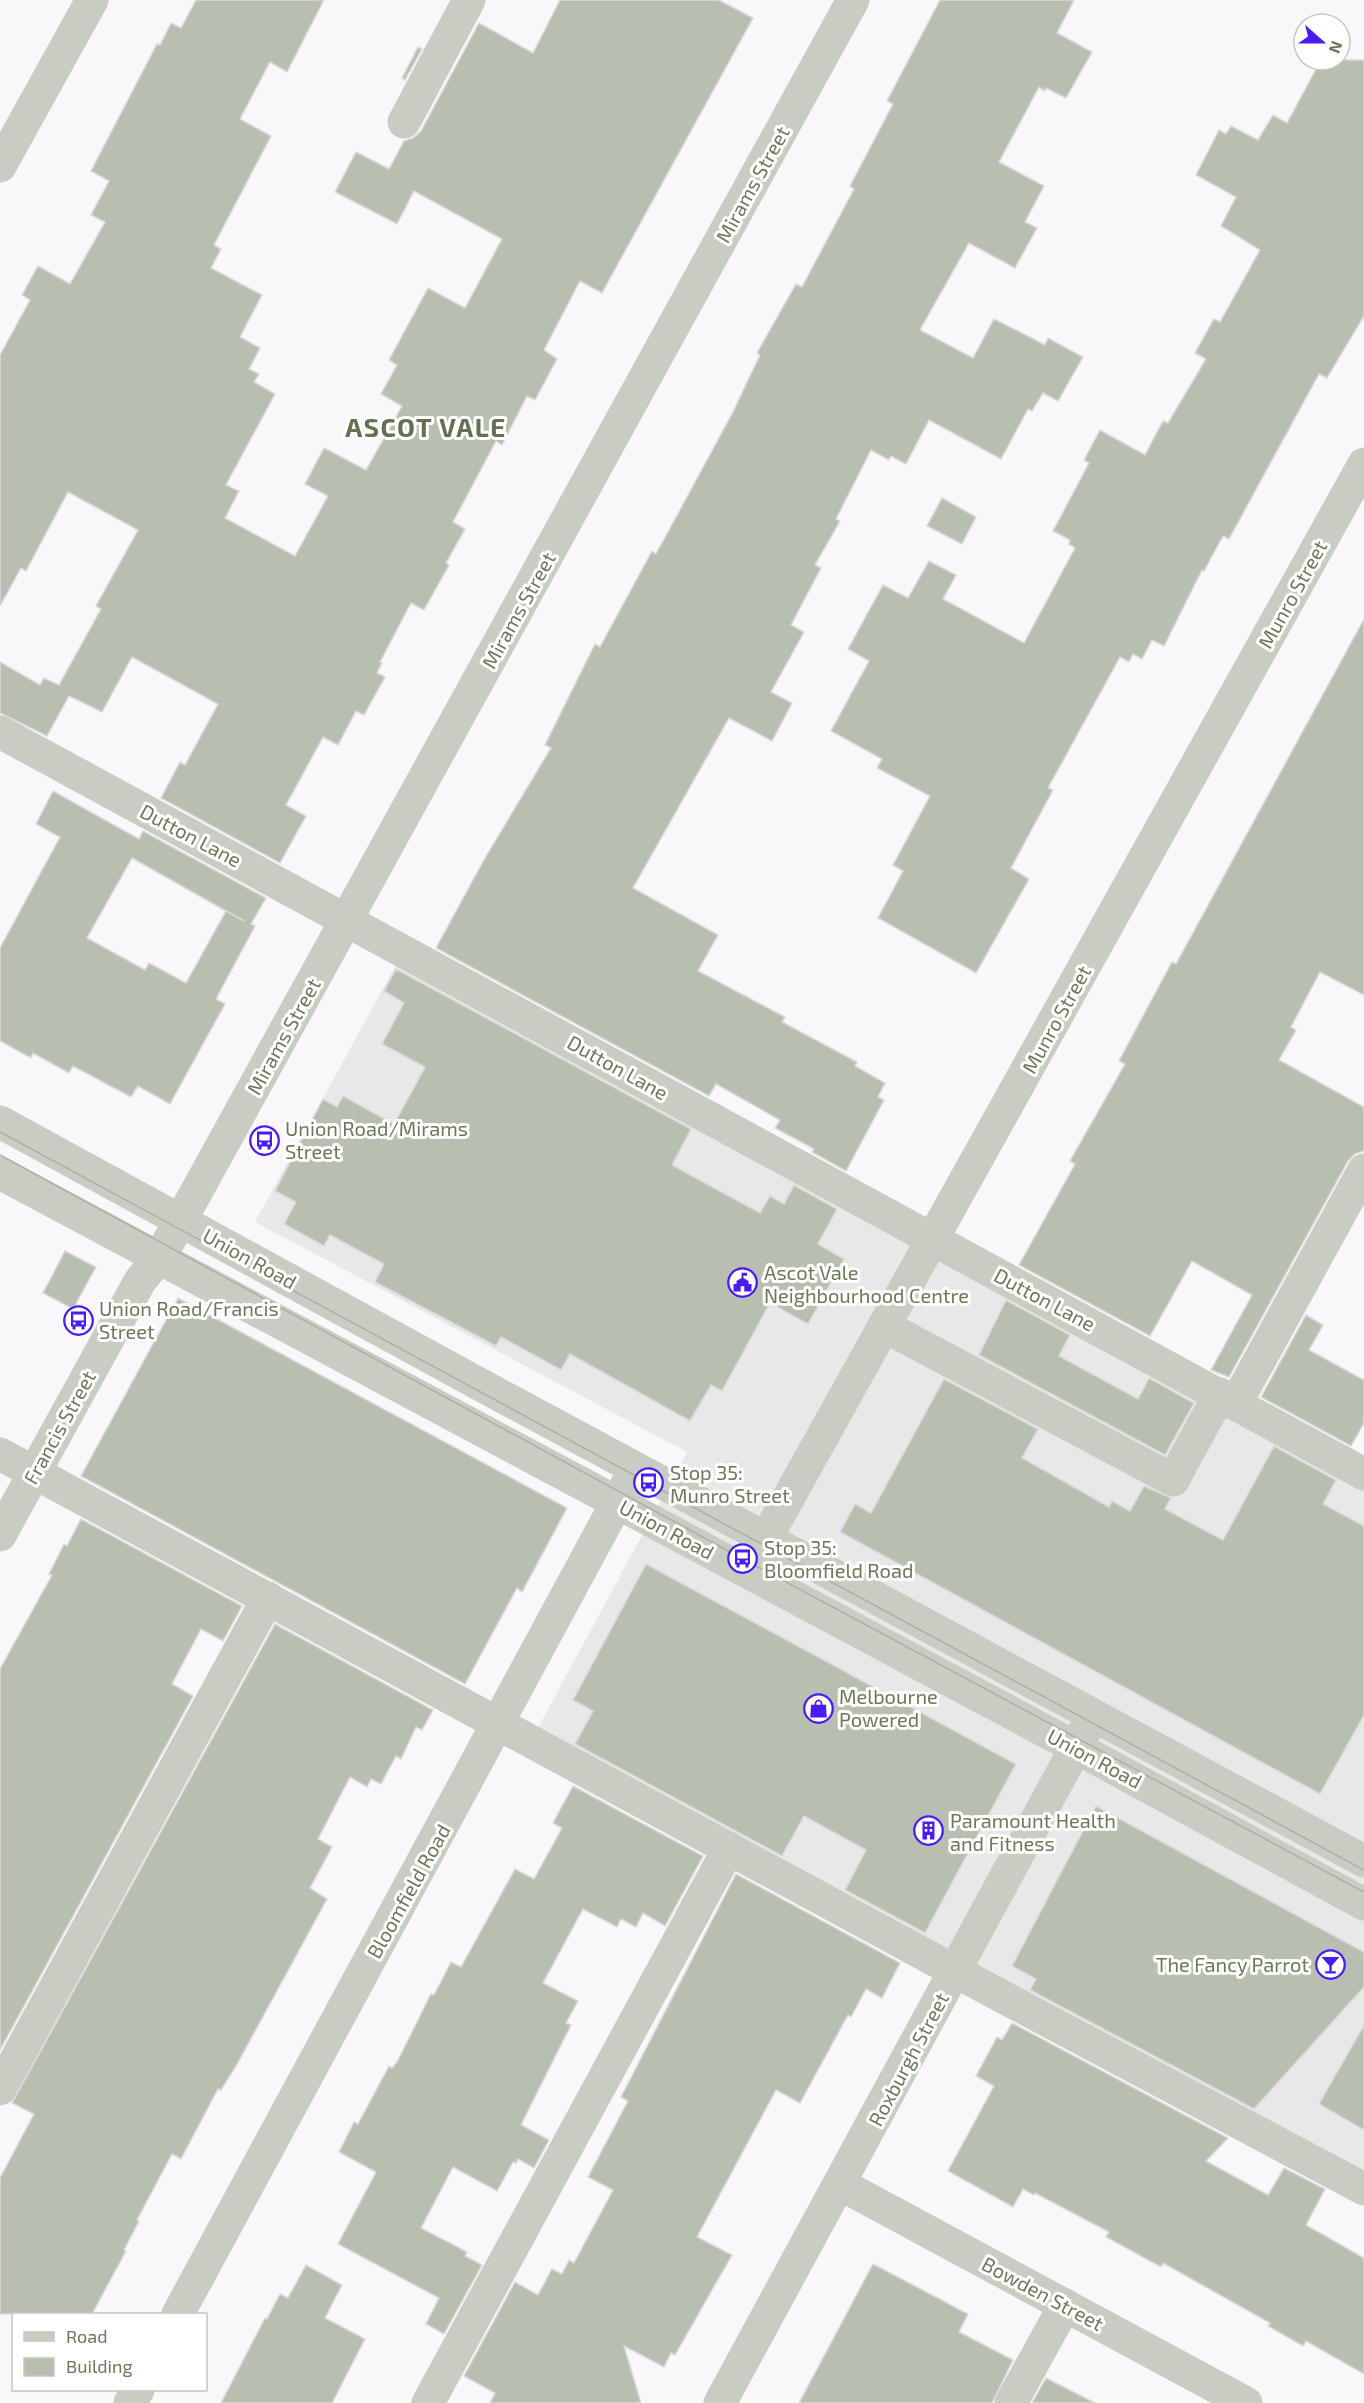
<svg xmlns="http://www.w3.org/2000/svg" width="1364" height="2403" viewBox="0 0 1364 2403" font-family="'Exo 2',sans-serif">
	<rect width="100%" height="100%" fill="#faf7fa"/>
	<polygon fill="#e9e8e8" points="402,954 1364,1473 1364,2183 532,1739 687,1452 255,1222"/>
	<g fill="#b9bfb0" stroke="#dcd9dc" stroke-width="1.5" fill-rule="evenodd">
		<polygon points="196,0 324,0 287,72 270,62 240,119 271,136 214,245 221,249 211,268 262,295 240,337 260,348 249,369 259,374 254,382 275,394 226,485 239,491 225,518 295,556 328,496 305,484 324,448 366,470 402,406 381,394 397,365 389,360 428,288 465,308 502,239 414,191 397,224 335,192 356,152 389,169 404,141 413,138 421,131 479,23 533,53 560,0 719,0 753,18 602,293 580,281 544,350 557,359 535,400 527,396 502,445 496,441 453,522 465,529 446,563 449,565 424,610 411,603 380,662 382,663 377,673 385,677 364,715 356,711 338,745 323,737 286,805 306,816 280,863 161,798 180,762 185,765 218,704 132,657 102,712 69,696 47,736 0,713 0,662 40,685 44,678 59,685 101,609 96,606 138,530 68,492 26,571 21,568 0,606 0,355 30,300 22,295 38,266 70,284 105,222 91,215 109,181 91,171 157,44 160,45 171,23 181,28"/>
		<polygon points="940,0 1074,0 1057,33 1092,52 1066,98 1046,88 1045,91 1039,87 999,162 1044,186 1025,222 1037,228 1015,268 969,243 920,330 973,358 994,319 1045,345 1048,338 1083,357 1058,401 1043,393 1032,411 1028,409 1001,459 929,420 906,464 891,456 889,460 871,450 836,519 840,521 815,565 821,568 791,625 804,632 771,692 792,703 772,741 729,718 633,888 718,935 698,971 785,1017 782,1022 857,1062 855,1066 885,1083 878,1097 884,1100 846,1171 812,1152 814,1149 775,1128 780,1120 716,1084 709,1096 436,948 485,858 551,748 545,745 595,644 600,647 652,551 656,554 732,414 760,355 757,353 796,284 802,287 854,189 850,186 893,104 887,101"/>
		<polygon points="418,47 422,49 405,80 402,78"/>
		<polygon points="1321,60 1364,60 1364,316 1327,378 1319,374 1229,539 1223,536 1204,571 1202,570 1164,646 1152,640 1142,659 1133,654 1129,662 1120,657 1048,788 1053,790 1011,868 1029,879 976,973 878,918 903,871 893,865 930,796 877,768 882,759 831,731 869,661 848,649 883,585 908,598 929,561 956,575 943,599 1024,643 1075,548 1069,544 1070,540 1053,531 1089,463 1084,460 1100,430 1145,455 1163,421 1168,423 1206,359 1195,353 1214,319 1220,322 1260,250 1221,226 1236,197 1196,175 1219,130 1226,134 1231,126 1258,140 1273,115 1287,123"/>
		<polygon points="942,498 976,517 962,544 927,526"/>
		<polygon points="1364,619 1364,995 1320,972 1291,1027 1296,1030 1279,1060 1364,1107 1364,1151 1355,1154 1348,1161 1229,1377 1211,1370 1252,1295 1192,1261 1150,1336 1019,1265 1075,1164 1070,1161 1125,1064 1119,1061 1144,1014 1172,962 1176,964"/>
		<path d="M53,791L139,839L143,831L266,898L251,924L255,926L216,999L225,1004L170,1104L138,1086L131,1097L73,1066L69,1073L33,1053L31,1058L0,1041V948L60,837L36,824ZM132,858L244,921L226,911L186,983L149,963L145,970L87,938Z"/>
		<polygon points="396,969 691,1129 672,1165 760,1213 770,1196 784,1204 794,1185 837,1209 818,1244 844,1259 808,1324 770,1303 722,1391 711,1385 690,1421 570,1354 561,1370 501,1337 496,1346 375,1282 384,1264 330,1235 324,1246 284,1224 296,1202 275,1191 323,1099 337,1107 343,1096 394,1124 425,1067 382,1044 404,1003 384,991"/>
		<polygon points="65,1251 96,1267 73,1309 43,1293"/>
		<polygon points="178,1298 567,1508 522,1592 517,1588 465,1684 81,1476"/>
		<polygon points="1006,1300 1070,1335 1059,1356 1138,1399 1149,1378 1194,1403 1165,1455 979,1355"/>
		<polygon points="1306,1315 1323,1325 1309,1350 1364,1380 1364,1423 1351,1446 1261,1397"/>
		<polygon points="944,1379 1038,1429 1022,1458 1109,1507 1112,1501 1130,1511 1144,1486 1171,1498 1165,1509 1223,1540 1274,1446 1336,1480 1323,1504 1364,1526 1364,1715 1320,1794 840,1532 855,1504 871,1513"/>
		<polygon points="81,1519 242,1606 223,1641 201,1629 172,1684 193,1696 0,2050 0,1669 52,1575 49,1574 64,1544 67,1546"/>
		<polygon points="646,1564 1016,1764 925,1933 845,1890 866,1850 804,1816 782,1856 575,1744 593,1711 573,1700"/>
		<polygon points="275,1624 433,1710 422,1730 416,1727 401,1759 396,1756 381,1784 371,1779 367,1787 350,1777 318,1839 332,1847 310,1888 327,1899 236,2066 221,2090 218,2089 181,2159 172,2154 137,2220 139,2221 124,2250 126,2251 92,2314 0,2314 0,2178 34,2114 12,2103"/>
		<polygon points="573,1786 703,1856 665,1926 643,1913 636,1927 621,1919 617,1927 583,1909 543,1983 578,2001 566,2023 571,2025 521,2125 549,2140 534,2168 518,2159 516,2163 513,2162 497,2191 453,2167 421,2228 467,2252 465,2256 482,2265 444,2334 426,2324 439,2298 338,2244 376,2172 339,2152 354,2122 358,2124 389,2066 392,2068 397,2062 431,1994 434,1995 451,1962 461,1967 515,1869 534,1879 562,1828 553,1823"/>
		<polygon points="1096,1806 1364,1952 1364,1987 1254,2109 1030,1990 1036,1979 1012,1966"/>
		<polygon points="736,1874 900,1963 882,1998 866,1989 851,2017 848,2015 800,2103 776,2090 697,2237 732,2255 675,2355 671,2353 664,2367 624,2346 641,2403 490,2403 495,2393 464,2376 515,2282 538,2295 552,2269 562,2274 569,2260 574,2263 613,2190 588,2177 628,2101 621,2097"/>
		<polygon points="1012,2023 1228,2138 1206,2161 1268,2195 1284,2168 1325,2189 1306,2225 1364,2258 1364,2374 1306,2341 1303,2346 1268,2326 1270,2323 1163,2263 1161,2267 1106,2237 1109,2232 1035,2193 1034,2195 1023,2189 1013,2207 948,2171 994,2086 976,2076 997,2037 1002,2040"/>
		<polygon points="1364,2025 1364,2130 1319,2104"/>
		<polygon points="873,2264 968,2314 959,2332 1013,2360 992,2403 799,2403"/>
		<polygon points="306,2265 342,2285 325,2318 365,2339 332,2403 221,2403 265,2318 267,2319 280,2294 288,2298"/>
		<polygon points="1046,2378 1095,2403 1032,2403"/>
	</g>
	<g fill="none" stroke-linecap="round" stroke-linejoin="round">
		<g stroke="#c8ccc2" stroke-width="33">
			<polyline points="404,122 469,0"/>
			<polyline points="0,166 92,0"/>
			<polyline points="0,732 1364,1474"/>
			<polyline points="0,1122 481,1385 1364,1861"/>
			<polyline points="0,1173 1077,1748 1364,1904"/>
			<polyline points="884,1326 1173,1480 1220,1394"/>
			<polyline points="1236,1403 1364,1170"/>
			<polyline points="0,1454 990,1990 1364,2189"/>
			<polyline points="0,1535 140,1281 158,1259 177,1227 853,0"/>
			<polyline points="756,1556 1364,464"/>
			<polyline points="0,2089 268,1598"/>
			<polyline points="840,2184 1246,2403"/>
			<polyline points="178,2314 628,1482"/>
			<polyline points="130,2403 138,2390"/>
			<polyline points="428,2403 729,1848"/>
			<polyline points="720,2403 1087,1727"/>
			<polyline points="1011,2403 1065,2305"/>
		</g>
		<g stroke="#aab1a1" stroke-width="1.5">
			<polyline points="0,1132 1364,1870"/>
			<polyline points="0,1155 743,1559 1364,1892"/>
		</g>
	</g>
	<defs>
		<symbol id="bus-ring" viewBox="-11 -11 22 22"><circle r="9.5" fill="#fff" stroke="#4a1cf5" stroke-width="1.5"/><path d="M-5-6H5V4H4V6H2V4H-2V6H-4V4H-5ZM-3.5-4V0h7V-4ZM-3.5 1.2v1.5H-2V1.2ZM2 1.2v1.5H3.5V1.2Z" fill="#4a1cf5"/></symbol>
		<symbol id="civic-ring" viewBox="-11 -11 22 22"><circle r="9.5" fill="#fff" stroke="#4a1cf5" stroke-width="1.5"/><path d="M-.6-6.5H3V-4.5H.6V-3L4-1V1h2V6H-6V1h2V-1L-.6-3ZM-1.2 2.5V6h2.4V2.5Z" fill="#4a1cf5"/></symbol>
		<symbol id="shop-ring" viewBox="-11 -11 22 22"><circle r="9.5" fill="#fff" stroke="#4a1cf5" stroke-width="1.5"/><path d="M-5-2.5h2.3a2.7 3.5 0 0 1 5.4 0H5L5.5 6h-11ZM-1.5-2.5h3a1.5 2.3 0 0 0-3 0Z" fill="#4a1cf5"/></symbol>
		<symbol id="building-ring" viewBox="-11 -11 22 22"><circle r="9.5" fill="#fff" stroke="#4a1cf5" stroke-width="1.5"/><path d="M-4-6H4V6H1V3H-1V6H-4ZM-2.5-4.3h1.7v1.8h-1.7ZM.8-4.3h1.7v1.8H.8ZM-2.5-1h1.7V.8h-1.7ZM.8-1h1.7V.8H.8Z" fill="#4a1cf5"/></symbol>
		<symbol id="bar-ring" viewBox="-11 -11 22 22"><circle r="9.5" fill="#fff" stroke="#4a1cf5" stroke-width="1.5"/><path d="M-6-5H6L.8 .8V4.5H3.5V6h-7V4.5H-.8V.8Z" fill="#4a1cf5"/></symbol>
	</defs>
	<g fill-rule="evenodd">
		<use href="#bus-ring" x="248" y="1124" width="33" height="33"/>
		<use href="#civic-ring" x="726" y="1266" width="33" height="33"/>
		<use href="#bus-ring" x="62" y="1304" width="33" height="33"/>
		<use href="#bus-ring" x="632" y="1466" width="33" height="33"/>
		<use href="#bus-ring" x="726" y="1542" width="33" height="33"/>
		<use href="#shop-ring" x="802" y="1692" width="33" height="33"/>
		<use href="#building-ring" x="912" y="1814" width="33" height="33"/>
		<use href="#bar-ring" x="1314" y="1948" width="33" height="33"/>
	</g>
	<g text-anchor="middle" dominant-baseline="central" stroke-width="6" stroke-linejoin="round" paint-order="stroke">
		<g font-size="20" fill="#6b7959" stroke="#fff">
			<text transform="translate(752 184) rotate(-61)">Mirams Street</text>
			<text transform="translate(1292 594) rotate(-61)">Munro Street</text>
			<text transform="translate(518 610) rotate(-61)">Mirams Street</text>
			<text transform="translate(191 835) rotate(28)">Dutton Lane</text>
			<text transform="translate(1056 1019) rotate(-61)">Munro Street</text>
			<text transform="translate(283 1036) rotate(-61)">Mirams Street</text>
			<text transform="translate(618 1067) rotate(29)">Dutton Lane</text>
			<text transform="translate(250 1258) rotate(29)">Union Road</text>
			<text transform="translate(1045 1299) rotate(28)">Dutton Lane</text>
			<text transform="translate(59 1427) rotate(-61)">Francis Street</text>
			<text transform="translate(667 1529) rotate(28)">Union Road</text>
			<text transform="translate(1095 1758) rotate(28)">Union Road</text>
			<text transform="translate(408 1891) rotate(-61)">Bloomfield Road</text>
			<text transform="translate(908 2059) rotate(-62)">Roxburgh Street</text>
			<text transform="translate(1043 2293) rotate(28)">Bowden Street</text>
		</g>
		<g font-size="20" fill="#6b7959" stroke="#fff" text-anchor="start">
			<text x="285" y="1128">Union Road/Mirams<tspan x="285" dy="23">Street</tspan></text>
			<text x="764" y="1272">Ascot Vale<tspan x="764" dy="23">Neighbourhood Centre</tspan></text>
			<text x="99" y="1308">Union Road/Francis<tspan x="99" dy="23">Street</tspan></text>
			<text x="670" y="1472">Stop 35:<tspan x="670" dy="23">Munro Street</tspan></text>
			<text x="764" y="1547">Stop 35:<tspan x="764" dy="23">Bloomfield Road</tspan></text>
			<text x="839" y="1696">Melbourne<tspan x="839" dy="23">Powered</tspan></text>
			<text x="950" y="1820">Paramount Health<tspan x="950" dy="23">and Fitness</tspan></text>
			<text x="1309" y="1964" text-anchor="end">The Fancy Parrot</text>
		</g>
		<g font-size="26" font-weight="bold" letter-spacing="1.5" fill="#647054" stroke="#fff">
			<text x="426" y="426">ASCOT VALE</text>
		</g>
	</g>
	<rect x="12" y="2313" width="195" height="78" fill="#ffffff" stroke="#c4c9bd" stroke-width="1.5"/>
	<rect x="24" y="2332" width="30" height="9" fill="#c8ccc2" stroke="#c4c9bd" stroke-width="1.5"/>
	<text x="66" y="2343" font-size="18" fill="#6b7959">Road</text>
	<rect x="24" y="2358" width="30" height="18" fill="#b9bfb0" stroke="#c4c9bd" stroke-width="1.5"/>
	<text x="66" y="2373" font-size="18" fill="#6b7959">Building</text>
	<g transform="translate(1322 42) rotate(111)"><circle r="28" fill="#ffffff" stroke="#c4c9bd" stroke-width="1.5"/>
	<path d="M0-4.5L10 22L0 15L-10 22Z" fill="#4a1cf5"/>
	<text y="-9" font-size="16" font-weight="bold" text-anchor="middle" fill="#6b7959">N</text>
	</g>
</svg>
